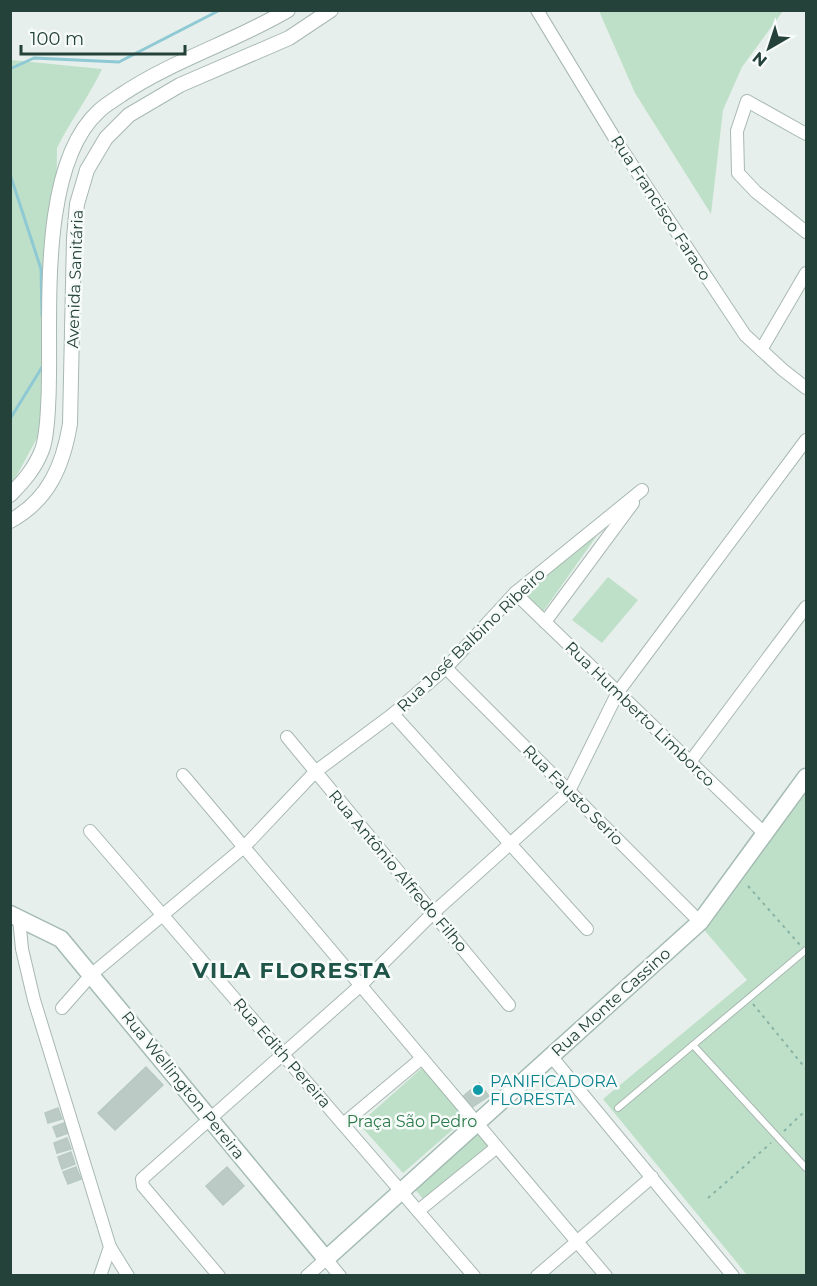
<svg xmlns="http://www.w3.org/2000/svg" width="817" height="1286" viewBox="0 0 817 1286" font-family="Montserrat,sans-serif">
	<rect width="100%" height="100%" fill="#e6efeb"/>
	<g fill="#bfe0c8">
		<polygon points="599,11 783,11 742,67 723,110 711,214 635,93"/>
		<path d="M11,60L102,69C89,97 70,121 57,148L55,311L50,414L11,486Z"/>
		<polygon points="603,527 542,613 524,594"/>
		<polygon points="608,577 638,600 602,643 572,620"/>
		<polygon points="806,789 806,1273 804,1276 747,1275 603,1099 747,980 700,925"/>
		<polygon points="422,1068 466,1118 403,1173 359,1124"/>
		<polygon points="479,1131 490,1144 424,1200 412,1186"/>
	</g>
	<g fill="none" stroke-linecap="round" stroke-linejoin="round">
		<g stroke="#8ec9d4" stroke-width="3">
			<polyline points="10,69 34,58 119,62 220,10"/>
			<polyline points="10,174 41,269 42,316"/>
			<polyline points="10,419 44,364"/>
		</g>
	</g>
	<g fill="#bbcac4" stroke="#b8c9c2" stroke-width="1.5">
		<polygon points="146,1067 163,1085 115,1130 98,1113"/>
		<polygon points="479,1083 489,1096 471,1108 461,1098"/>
		<polygon points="58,1108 62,1119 48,1123 45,1113"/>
		<polygon points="64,1123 68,1133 57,1137 53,1127"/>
		<polygon points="67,1138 71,1149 57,1153 54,1143"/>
		<polygon points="71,1152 75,1164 62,1169 58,1157"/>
		<polygon points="76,1167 81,1179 68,1184 63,1172"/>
		<polygon points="227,1167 244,1186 223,1205 206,1186"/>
	</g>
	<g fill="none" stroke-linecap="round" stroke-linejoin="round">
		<defs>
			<g id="service">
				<polyline points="693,1045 806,1168"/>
				<polyline points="618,1108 806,950"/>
			</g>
			<g id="minor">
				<polyline points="537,10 617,142 745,335 783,370 806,388"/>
				<polyline points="806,134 747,101 737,131 738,173 756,192 806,232"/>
				<polyline points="761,350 806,273"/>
				<polyline points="515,593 766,835"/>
				<polyline points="545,622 633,503"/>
				<polyline points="446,668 700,922"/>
				<polyline points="393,714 587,929"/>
				<polyline points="287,737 509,1005"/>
				<polyline points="690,762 806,607"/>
				<polyline points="183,775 606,1276"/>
				<polyline points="90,831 474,1276"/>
				<polyline points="19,918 22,949 34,1000 110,1247 100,1276"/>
				<polyline points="62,1008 92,974 244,847 315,772 393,714 446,668 515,593 642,490"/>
				<polyline points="551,1056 733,1276"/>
				<polyline points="343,1124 422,1058"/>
				<polyline points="418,1211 497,1147"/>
				<polyline points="110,1247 128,1276"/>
				<polyline points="219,1276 143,1186 142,1179 361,985 433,913 569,791 618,692 806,440"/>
				<polyline points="307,1276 326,1259 340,1276"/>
				<polyline points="537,1276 652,1177"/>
			</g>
			<g id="tertiary">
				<path d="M10,495C24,481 35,468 42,450C48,435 49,391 49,374C50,302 41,163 99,111C105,105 114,100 121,95C173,60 234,42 288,10"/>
				<path d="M10,521C49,500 63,465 70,424L74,238L77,204L87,170L106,138L129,115L180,85L289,38L331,10"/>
			</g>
			<polyline id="secondary" points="10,914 61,939 326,1259 700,922 806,777"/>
		</defs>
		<use href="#service" stroke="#a8b8b2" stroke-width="8"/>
		<use href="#minor" stroke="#a8b8b2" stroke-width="14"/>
		<use href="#tertiary" stroke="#a8b8b2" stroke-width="16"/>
		<use href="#secondary" stroke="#a4bbb3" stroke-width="19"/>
		<g stroke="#86b3a5" stroke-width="2" stroke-dasharray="3 4.5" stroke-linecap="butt">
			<polyline points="748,886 800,945"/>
			<polyline points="753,1004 806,1069"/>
			<polyline points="784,1131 806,1110"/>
			<polyline points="708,1198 771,1143"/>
		</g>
		<use href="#service" stroke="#fff" stroke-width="6"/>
		<use href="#minor" stroke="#fff" stroke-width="12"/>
		<use href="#tertiary" stroke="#fff" stroke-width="14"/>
		<use href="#secondary" stroke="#fff" stroke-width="16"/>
	</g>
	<circle fill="#0f9aa8" stroke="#f7fbf9" stroke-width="2" cx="478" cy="1090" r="6"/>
	<g text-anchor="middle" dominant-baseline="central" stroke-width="5" stroke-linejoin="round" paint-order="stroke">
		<g font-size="16" fill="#24423a" stroke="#f7fbf9">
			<text transform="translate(661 208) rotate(57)">Rua Francisco Faraco</text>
			<text transform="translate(75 279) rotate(-88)">Avenida Sanitária</text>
			<text transform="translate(471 640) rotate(-44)">Rua José Balbino Ribeiro</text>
			<text transform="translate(640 714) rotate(44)">Rua Humberto Limborco</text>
			<text transform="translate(573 795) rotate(45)">Rua Fausto Serio</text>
			<text transform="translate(398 871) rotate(50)">Rua Antônio Alfredo Filho</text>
			<text transform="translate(611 1002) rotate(-42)">Rua Monte Cassino</text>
			<text transform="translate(282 1053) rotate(49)">Rua Edith Pereira</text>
			<text transform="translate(183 1085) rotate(51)">Rua Wellington Pereira</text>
		</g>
		<g font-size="16" fill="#0d838f" stroke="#f7fbf9" text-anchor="start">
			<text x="490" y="1081">PANIFICADORA<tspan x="490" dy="18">FLORESTA</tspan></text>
		</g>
		<g font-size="16" fill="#2d7a4b" stroke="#f7fbf9">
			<text x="412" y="1121">Praça São Pedro</text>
		</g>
		<g font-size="22" font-weight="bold" letter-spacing="1.5" fill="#1f5548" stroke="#f7fbf9">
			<text x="292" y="970">VILA FLORESTA</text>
		</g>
	</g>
	<rect width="817" height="1286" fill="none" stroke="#24423a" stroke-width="24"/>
	<g transform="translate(769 48) rotate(219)" stroke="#f7fbf9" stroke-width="4.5" paint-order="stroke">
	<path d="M0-4.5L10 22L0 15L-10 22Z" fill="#24423a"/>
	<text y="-9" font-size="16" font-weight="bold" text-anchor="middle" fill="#24423a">N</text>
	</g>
	<path d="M21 45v9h164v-9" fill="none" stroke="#24423a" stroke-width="3"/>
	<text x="30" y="45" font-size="18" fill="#24423a" stroke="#f7fbf9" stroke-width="4.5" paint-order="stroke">100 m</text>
</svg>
